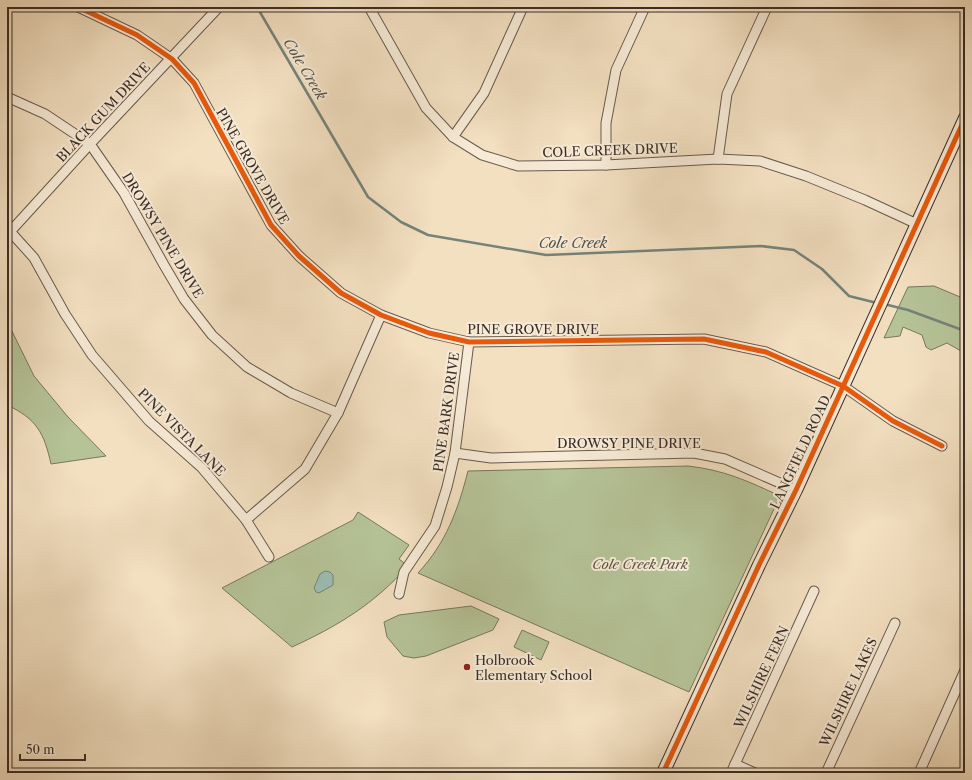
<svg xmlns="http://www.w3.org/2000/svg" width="972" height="780" viewBox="0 0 972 780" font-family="'Libre Caslon Text',serif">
	<rect width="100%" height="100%" fill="#f3e0c1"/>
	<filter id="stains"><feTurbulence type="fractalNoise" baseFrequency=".005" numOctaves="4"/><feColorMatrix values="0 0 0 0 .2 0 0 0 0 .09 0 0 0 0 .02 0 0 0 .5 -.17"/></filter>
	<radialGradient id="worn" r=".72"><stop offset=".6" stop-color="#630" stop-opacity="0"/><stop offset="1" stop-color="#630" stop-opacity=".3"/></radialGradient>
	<g fill="#b5c397" stroke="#78785f">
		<polygon points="934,286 965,299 965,367 961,367 961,351 947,343 931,350 926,347 922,335 903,327 900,336 884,338 908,287"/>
		<path d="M7,321L34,376L68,417L106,456L51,464C44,433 37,419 7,405Z"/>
		<path d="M688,466C724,470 748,481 780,496L689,692L418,573C446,543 458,510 468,471Z"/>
		<path d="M358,512L409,545L399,559L408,566C374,604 338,626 292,647L222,588L353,520Z"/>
		<polygon points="471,606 499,619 493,630 426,656 414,658 403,656 387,637 384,622 399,615"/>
		<polygon points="522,630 549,642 541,660 514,647"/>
	</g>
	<polygon fill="#9bbdb3" stroke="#75837b" points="325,571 330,572 333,575 333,585 319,593 316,592 314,588 320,574"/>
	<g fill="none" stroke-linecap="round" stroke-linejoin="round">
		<g stroke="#75837b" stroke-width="2.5">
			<polyline points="257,7 368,197 401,222 428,235 546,255 761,246 794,250 822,269 849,296 877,303"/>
			<polyline points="884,304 908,310 965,331"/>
		</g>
		<defs>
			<g id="street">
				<polyline points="78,7 137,35 172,59 194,83 271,225 299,256 341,293 381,315 429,333 469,342 704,339 766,352 843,386 893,421 942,446"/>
				<polyline points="369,7 426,108 453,137 482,155 518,166 606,165 718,159 760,161 806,176 865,200 917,224"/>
				<polyline points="7,97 45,114 90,144 124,193 164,265 184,299 212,335 247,367 291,393 338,413"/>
				<polyline points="453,137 484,93 523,7"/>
				<polyline points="718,159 727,94 767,7"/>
				<polyline points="606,165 606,123 616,70 645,7"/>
				<polyline points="7,228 34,258 65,314 92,355 149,421 202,468 246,520 269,557"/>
				<polyline points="8,234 90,144 219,7"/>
				<polyline points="455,453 491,458 694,453 725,459 796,490"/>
				<polyline points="246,520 305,469 338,413 381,315"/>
				<polyline points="399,594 404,572 435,526 447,487 455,453 469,342"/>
				<polyline points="735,764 755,773"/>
				<polyline points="731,773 814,591"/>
				<polyline points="826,773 895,623"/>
				<polyline points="919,773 965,670"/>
			</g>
			<polyline id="secondary" points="663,773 759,565 796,490 965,118"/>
		</defs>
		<use href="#street" stroke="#695a4e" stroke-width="11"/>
		<use href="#secondary" stroke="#3b2d27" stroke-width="14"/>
		<use href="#street" stroke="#f7ebd7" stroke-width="9"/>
		<use href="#secondary" stroke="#f7ebd7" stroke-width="12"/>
		<defs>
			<g id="cycleway">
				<polyline points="78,7 137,35 172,59 194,83 271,225 299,256 341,293 381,315 429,333 469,342 704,339 766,352 843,386 893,421 942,446"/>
				<polyline points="663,773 759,565 796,490 965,118"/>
			</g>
		</defs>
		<use href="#cycleway" stroke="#f7ebd7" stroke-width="8"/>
		<use href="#cycleway" stroke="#e8590c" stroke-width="5"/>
	</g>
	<circle fill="#8f2418" stroke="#f7ebd7" stroke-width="1.5" cx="467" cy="667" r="4"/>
	<g text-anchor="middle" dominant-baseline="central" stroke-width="4" stroke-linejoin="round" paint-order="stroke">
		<g font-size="13" fill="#3b2d27" stroke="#f7ebd7">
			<text transform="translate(103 112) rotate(-47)">BLACK GUM DRIVE</text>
			<text transform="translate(610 150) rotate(-2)">COLE CREEK DRIVE</text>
			<text transform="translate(253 166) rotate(60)">PINE GROVE DRIVE</text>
			<text transform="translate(163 235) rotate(59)">DROWSY PINE DRIVE</text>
			<text x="533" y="329">PINE GROVE DRIVE</text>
			<text transform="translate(446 412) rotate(-82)">PINE BARK DRIVE</text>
			<text transform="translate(182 432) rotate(45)">PINE VISTA LANE</text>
			<text x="629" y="443">DROWSY PINE DRIVE</text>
			<text transform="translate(800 452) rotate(-65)">LANGFIELD ROAD</text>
			<text transform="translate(761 677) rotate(-65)">WILSHIRE FERN</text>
			<text transform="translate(848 692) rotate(-65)">WILSHIRE LAKES</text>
		</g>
		<g font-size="13" font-style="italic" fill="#5a5243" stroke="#f7ebd7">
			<text x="640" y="564">Cole Creek Park</text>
		</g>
		<g font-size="13" fill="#3b2d27" stroke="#f7ebd7" text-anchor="start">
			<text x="475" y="660">Holbrook<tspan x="475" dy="15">Elementary School</tspan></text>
		</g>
		<g font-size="14" font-style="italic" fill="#53514a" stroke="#f7ebd7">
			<text transform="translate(305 69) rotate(59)">Cole Creek</text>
			<text x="573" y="243">Cole Creek</text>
		</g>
	</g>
	<rect width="972" height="780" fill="none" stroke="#f3e0c1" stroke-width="24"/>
	<rect x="8" y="8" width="956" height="764" fill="none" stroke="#3b2d27" stroke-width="2"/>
	<rect x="12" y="12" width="948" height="756" fill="none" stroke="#3b2d27"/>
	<path d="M20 754v6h65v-6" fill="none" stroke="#3b2d27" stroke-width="2"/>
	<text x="26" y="754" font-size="12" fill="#3b2d27" stroke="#f7ebd7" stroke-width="3" paint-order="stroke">50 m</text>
	<rect width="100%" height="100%" filter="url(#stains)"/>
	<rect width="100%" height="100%" fill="url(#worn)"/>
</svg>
